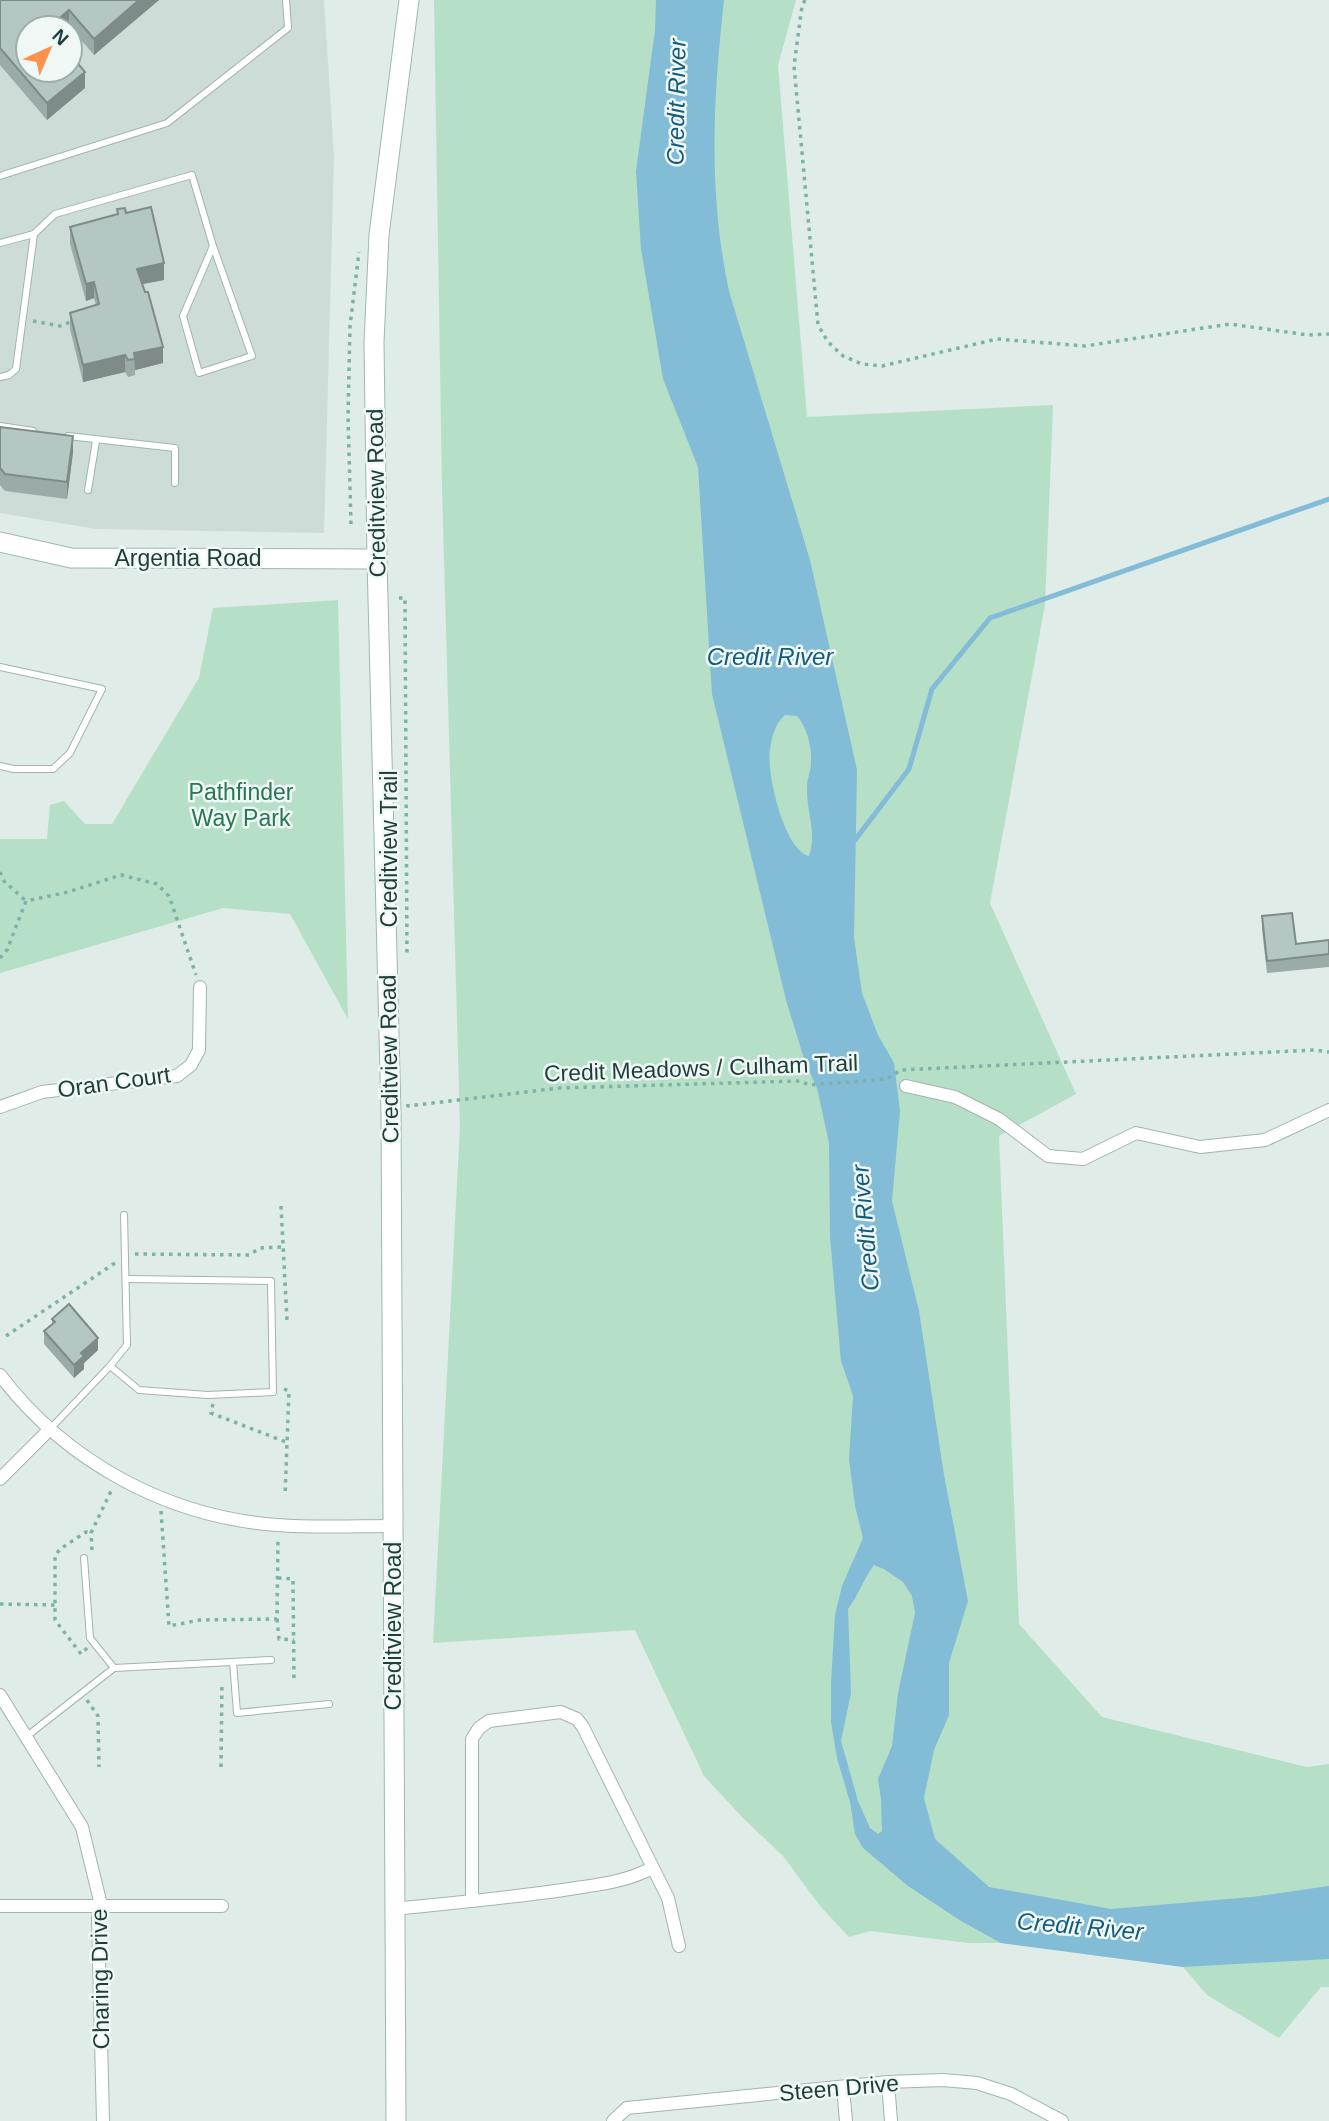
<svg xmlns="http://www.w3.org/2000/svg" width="1329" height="2121" viewBox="0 0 1329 2121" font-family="Helvetica,sans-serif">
	<rect width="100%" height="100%" fill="#dfece8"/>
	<path fill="#cddcd7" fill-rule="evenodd" d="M0,0H324L334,156L324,533L96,529L0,513ZM28,28H70V70H28Z"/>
	<g fill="#b6dfc7">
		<polygon points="434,0 796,0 778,65 807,417 1053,405 1045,605 990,903 1076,1094 999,1136 1019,1624 1102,1717 1307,1767 1329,1764 1329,1987 1321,1987 1279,2038 1207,1995 1183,1967 1001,1943 969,1943 870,1931 849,1937 820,1906 783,1856 743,1818 704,1776 635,1630 433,1643 460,1126 442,488"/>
		<polygon points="338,600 348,1019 290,914 223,908 0,973 0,839 47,839 50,805 64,801 85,824 112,824 199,678 213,608"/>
	</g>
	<path fill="#82bcd6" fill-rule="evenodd" d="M656,0H724C713,100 708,192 729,291L810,560L857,770L854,938L862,993L878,1035L894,1063L900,1111L892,1201L919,1311L944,1475L968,1601L949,1663V1715L934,1750L924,1798L935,1839L989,1887L1111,1909L1252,1897L1329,1886V1959L1183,1967L1001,1943L961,1921L908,1886L863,1848L855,1834L850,1802L837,1758L831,1722V1683L835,1615L842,1586L863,1538L855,1506L849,1459L853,1396L841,1361L830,1237L829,1143L817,1088L805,1062L786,1000L712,694L698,467L663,379L641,249L636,171L655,30ZM785,715L797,716C807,728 812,746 811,763C811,772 806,781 807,790C807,814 817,833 809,856C784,850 766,772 770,749C772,736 775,724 785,715ZM874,1565L884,1569L903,1582L912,1596L915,1613L898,1693L892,1746L878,1779L881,1799L882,1831L878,1834L870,1828L858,1801L841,1741L851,1693L848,1609C858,1596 863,1580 874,1565Z"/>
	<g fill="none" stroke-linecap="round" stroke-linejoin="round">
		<polyline stroke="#82bcd6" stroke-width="5" points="855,840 909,769 932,689 990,618 1329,499"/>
		<defs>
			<g id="lane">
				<polyline points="0,176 167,123 288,28 286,0"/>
				<polyline points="0,243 34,234 55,214 192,175 213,246 252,356 199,373 183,316 213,246"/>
				<polyline points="0,377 9,375 16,369 34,234"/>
				<polyline points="0,426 33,431"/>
				<polyline points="68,436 175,448 175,483"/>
				<polyline points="88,490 96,441"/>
				<polyline points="0,667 102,689 70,753 53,769 14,769 0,766"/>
				<polyline points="110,1366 139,1390 208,1395 273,1392 271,1281 127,1279"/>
				<polyline points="50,1429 110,1366 127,1345 124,1215"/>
				<polyline points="84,1558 90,1638 114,1668"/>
				<polyline points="233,1662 237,1713 329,1704"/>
				<polyline points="27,1736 114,1668 271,1660"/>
			</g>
			<g id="street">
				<polyline points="906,1086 955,1097 999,1119 1048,1156 1083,1159 1136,1133 1200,1147 1265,1140 1329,1110"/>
				<polyline points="0,1107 42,1092 177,1076 191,1065 199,1050 200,987"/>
				<path d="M0,1375C66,1462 168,1517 277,1525C315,1528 355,1526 394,1526"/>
				<polyline points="0,1479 50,1429"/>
				<polyline points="0,1695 82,1827 101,1905 98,1918 103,2121"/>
				<polyline points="472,1901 472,1739 479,1728 489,1721 561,1712 577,1719 583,1727 668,1898 679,1946"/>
				<polyline points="0,1906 222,1906"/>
				<path d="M394,1909C451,1903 507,1898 563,1890C594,1885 624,1883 652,1868"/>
				<polyline points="888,2082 891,2121"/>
				<polyline points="843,2087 846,2121"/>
				<polyline points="613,2121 627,2108 888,2082 943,2080 977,2083 1011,2094 1062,2121"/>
			</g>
			<g id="secondary">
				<polyline points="0,542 71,558 377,559"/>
				<polyline points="396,2121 391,1113 377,559 374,342 379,235 409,0"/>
			</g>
		</defs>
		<use href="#lane" stroke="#a2b4b0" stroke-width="8"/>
		<use href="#street" stroke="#a2b4b0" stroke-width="14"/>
		<use href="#secondary" stroke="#9db8b3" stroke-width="21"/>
		<g stroke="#7db2a9" stroke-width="3.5" stroke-dasharray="3.5 5" stroke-linecap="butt">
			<polyline points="805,0 802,6 794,66 818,325 828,342 843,356 862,364 882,366 997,339 1085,346 1230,324 1308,335 1329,334"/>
			<polyline points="33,321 60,326 73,321"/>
			<polyline points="351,524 348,417 350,326 359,252"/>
			<polyline points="399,598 405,598 407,956"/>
			<polyline points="0,872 4,881 26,901"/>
			<polyline points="0,958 7,950 26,901 68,892 121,875 157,884 169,896 196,975"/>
			<polyline points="408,1104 408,1106 560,1088 800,1081 809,1085 887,1079 901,1070 1315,1050 1329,1052"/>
			<polyline points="281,1206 287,1320"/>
			<polyline points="135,1254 249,1255 260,1248 283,1247"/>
			<polyline points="6,1336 115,1263"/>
			<polyline points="284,1389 289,1391 285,1496"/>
			<polyline points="213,1404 211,1413 286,1442"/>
			<polyline points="161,1511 169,1626 200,1620 277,1619 278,1539"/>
			<polyline points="92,1550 91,1533 112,1489"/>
			<polyline points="278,1578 293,1579 294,1683"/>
			<polyline points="0,1604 55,1605"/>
			<polyline points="277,1619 279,1639 294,1640"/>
			<polyline points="87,1648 81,1654 55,1620 55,1556 60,1549 86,1532 91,1533"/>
			<polyline points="87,1700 98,1716 99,1767"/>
			<polyline points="221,1767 222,1682"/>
		</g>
		<use href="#lane" stroke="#fff" stroke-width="6"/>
		<use href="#street" stroke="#fff" stroke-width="12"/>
		<use href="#secondary" stroke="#fff" stroke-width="19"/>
	</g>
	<g fill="#9baba7">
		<polygon points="0,0 159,0 94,55 69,26 28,28 85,88 47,120 0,65"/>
		<polygon points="117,209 126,213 164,280 143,284 163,363 135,370 135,375 128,377 125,372 83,382 70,329 70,313 96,305 94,298 86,301 70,244 70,227 117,214"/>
		<polygon points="0,427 73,452 67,499 5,491 0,485"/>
		<polygon points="1262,916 1296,944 1329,940 1329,967 1267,973 1262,929"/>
		<polygon points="52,1319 98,1350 84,1363 84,1369 74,1378 44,1344 44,1331 52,1324"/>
	</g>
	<g fill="#7e8b88">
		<polygon points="139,0 159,0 94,55 94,39"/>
		<polygon points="69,10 69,26 67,28 48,28"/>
		<polygon points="85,72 85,88 47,120 47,103"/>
		<polygon points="164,263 164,280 137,285 137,269"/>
		<polygon points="94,282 94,298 86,301 86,284"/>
		<polygon points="163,347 163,363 135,370 134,353"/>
		<polygon points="125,355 125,372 83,382 83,365"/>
		<polygon points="73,436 73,452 67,499 67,482"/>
		<polygon points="98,1338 98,1350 84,1363 84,1369 74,1378 74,1365 81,1353"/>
	</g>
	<g fill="#b4c7c2" stroke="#7e8b88" stroke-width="2">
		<polygon points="0,0 139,0 94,39 69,10 48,28 28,28 28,70 70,70 70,54 85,72 47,103 0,48"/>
		<polygon points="151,207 164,263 137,269 145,292 148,292 163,347 134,353 135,359 128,360 125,355 83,365 70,313 99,304 94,282 86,284 70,227 118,214 117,209 125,208 126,213"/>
		<polygon points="0,427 73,436 67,482 5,474 0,468"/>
		<polygon points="1292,913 1296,944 1329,940 1329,954 1267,961 1262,916"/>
		<polygon points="69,1304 98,1338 81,1353 84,1356 74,1365 44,1331 55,1322 52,1319"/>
	</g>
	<g text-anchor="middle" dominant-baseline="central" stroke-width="5" stroke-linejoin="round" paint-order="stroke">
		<g font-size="23" fill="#1f3d3a" stroke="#f0f8f5">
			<text transform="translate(376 493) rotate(-91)">Creditview Road</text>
			<text x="188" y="558">Argentia Road</text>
			<text transform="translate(389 849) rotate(-90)">Creditview Trail</text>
			<text transform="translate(389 1059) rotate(-91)">Creditview Road</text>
			<text transform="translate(701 1068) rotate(-2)">Credit Meadows / Culham Trail</text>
			<text transform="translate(114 1082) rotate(-8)">Oran Court</text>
			<text transform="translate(393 1626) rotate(-90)">Creditview Road</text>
			<text transform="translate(100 1979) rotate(-91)">Charing Drive</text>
			<text transform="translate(839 2088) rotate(-5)">Steen Drive</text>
		</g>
		<g font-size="23" fill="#267752" stroke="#f0f8f5">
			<text x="241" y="792">Pathfinder<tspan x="241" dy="26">Way Park</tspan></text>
		</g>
		<g font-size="24" font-style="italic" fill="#145c7e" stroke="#f0f8f5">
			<text transform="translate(676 102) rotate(-89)">Credit River</text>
			<text x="770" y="656">Credit River</text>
			<text transform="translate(865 1228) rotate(-95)">Credit River</text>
			<text transform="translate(1080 1926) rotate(5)">Credit River</text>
		</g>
	</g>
	<g transform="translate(49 49) rotate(44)"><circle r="33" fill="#f0f8f5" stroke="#9cadaa" stroke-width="2"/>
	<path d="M0-5L12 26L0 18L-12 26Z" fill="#fd924c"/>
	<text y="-10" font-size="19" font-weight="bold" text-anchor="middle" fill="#1f3d3a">N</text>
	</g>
</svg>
